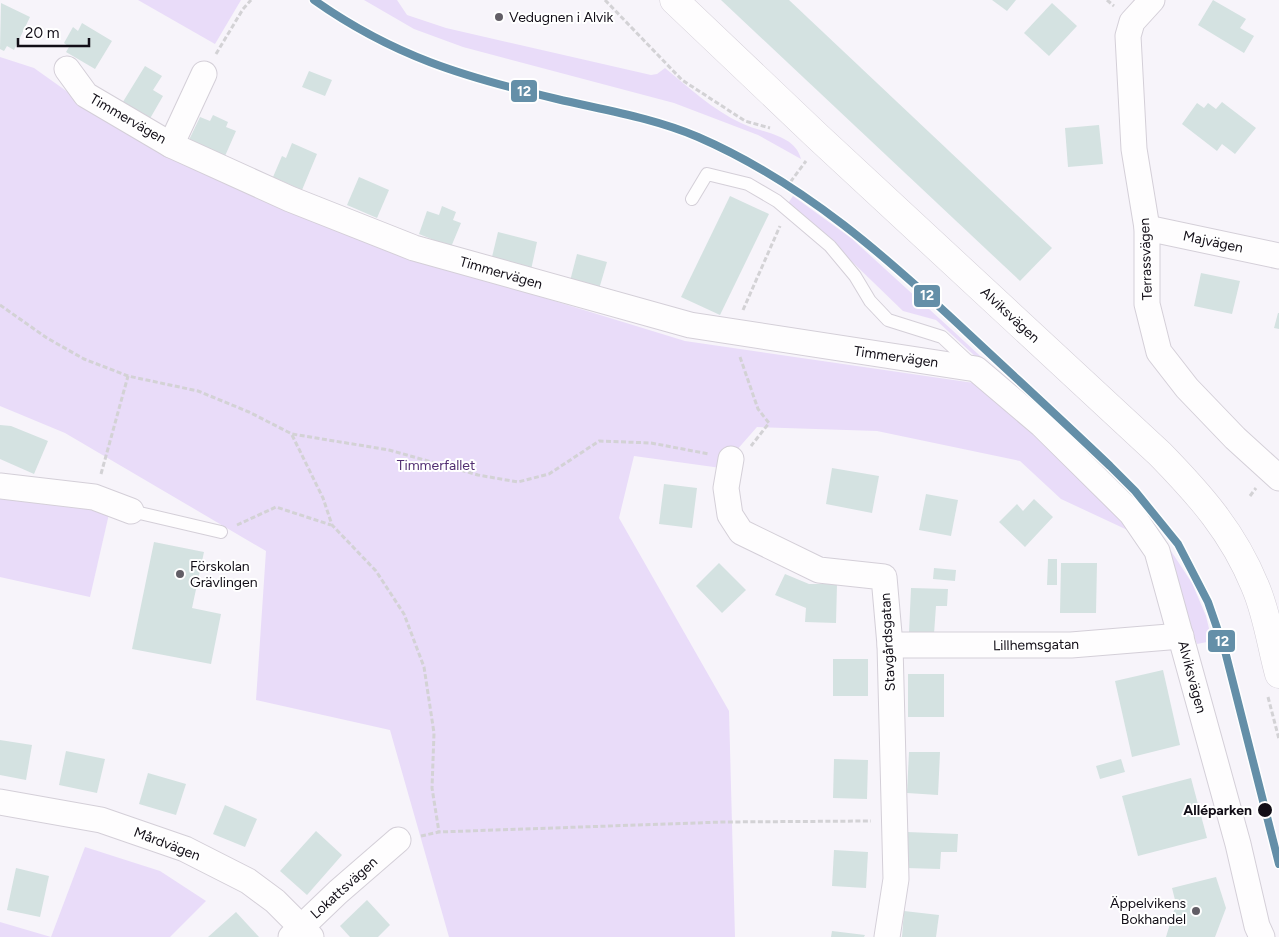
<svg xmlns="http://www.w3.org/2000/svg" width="1279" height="937" viewBox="0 0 1279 937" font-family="Figtree,sans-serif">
	<rect width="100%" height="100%" fill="#f7f4fa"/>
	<g fill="#e9dcf9">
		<polygon points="138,0 241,0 215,44"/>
		<path d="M364,0H397L407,15L446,28L651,75L657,74L665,68C688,87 713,110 741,123C761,133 795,134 801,159L758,135L674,103L463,47L414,29Z"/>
		<polygon points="0,57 34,68 79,100 382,248 685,341 981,384 1136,534 1061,499 1020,461 877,431 757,427 721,468 634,456 619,518 729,711 735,937 449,937 390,730 256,700 266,551 65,433 0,406"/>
		<polygon points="793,196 851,238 951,329 1074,443 1154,525 1192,583 1206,616 1212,641 1197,644 1166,557 976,357 936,320 903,311 841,251 787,205"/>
		<polygon points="0,498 94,507 109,514 90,597 0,577"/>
		<polygon points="85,847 160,871 206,901 170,937 0,937 0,922 51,937"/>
	</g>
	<g fill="#d4e2e1">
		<polygon points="721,0 789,0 1052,248 1020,281"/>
		<polygon points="992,0 1016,0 1007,11"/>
		<polygon points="1213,0 1246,19 1240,28 1254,36 1244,53 1198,25"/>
		<polygon points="1,3 30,17 14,50 7,46 4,51 0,49"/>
		<polygon points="1052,3 1077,26 1049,56 1024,33"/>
		<polygon points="82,23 112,41 95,69 66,52 69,47 64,43 73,27 78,31"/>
		<polygon points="145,66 162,76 153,90 163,96 148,122 121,105"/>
		<polygon points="309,71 332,80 325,96 302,87"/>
		<polygon points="1222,102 1256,128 1235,154 1222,144 1217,151 1182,124 1197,103 1204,108 1208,103 1216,109"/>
		<polygon points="213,115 228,122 226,127 236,131 225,156 189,140 200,117 210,121"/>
		<polygon points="1099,125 1103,164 1068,167 1065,128"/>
		<polygon points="292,143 317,154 302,190 273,177 282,156 286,158"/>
		<polygon points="359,177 389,190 377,218 347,205"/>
		<polygon points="730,196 769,214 720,315 681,297"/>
		<polygon points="442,206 456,212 453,220 461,223 451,247 419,234 427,211 439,215"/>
		<polygon points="498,232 537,242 531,270 491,261"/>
		<polygon points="577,254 607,262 599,289 570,281"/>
		<polygon points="1201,273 1240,281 1232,314 1194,306"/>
		<polygon points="1278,313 1279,313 1279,329 1274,328"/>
		<polygon points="0,425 11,426 48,441 34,474 0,459"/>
		<polygon points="832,468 879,476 872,513 826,504"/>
		<polygon points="664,484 697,488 692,528 659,524"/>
		<polygon points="926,494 958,500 951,536 919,530"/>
		<polygon points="1034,499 1053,517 1025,547 999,522 1017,504 1023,511"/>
		<polygon points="154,542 204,552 192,608 221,614 211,664 132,649"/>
		<polygon points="1048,559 1057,559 1057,585 1047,585"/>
		<polygon points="719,563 746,590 722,613 696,586"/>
		<polygon points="1061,563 1097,563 1096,613 1060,613"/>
		<polygon points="934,568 956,570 955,581 933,579"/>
		<polygon points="785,574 809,584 837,584 836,623 805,622 806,608 775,595"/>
		<polygon points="911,588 948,589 947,606 936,606 934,634 909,633"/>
		<rect x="833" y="659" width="35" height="37"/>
		<polygon points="1163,670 1180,745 1132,757 1115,681"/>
		<rect x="908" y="674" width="36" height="43"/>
		<polygon points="0,740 32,745 26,780 0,775"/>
		<polygon points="66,751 105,759 97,793 59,785"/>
		<polygon points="909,752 940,752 938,795 907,793"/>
		<polygon points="834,759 868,760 867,799 833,798"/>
		<polygon points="1121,759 1125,772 1100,779 1096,766"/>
		<polygon points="148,773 186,784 176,815 139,804"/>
		<polygon points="1191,778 1207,838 1138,856 1122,796"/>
		<polygon points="225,805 257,819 245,847 213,834"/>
		<polygon points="316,831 342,855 307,895 280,871"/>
		<polygon points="907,832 958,834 957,852 941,852 940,869 906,868"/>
		<polygon points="834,850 868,852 866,888 832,886"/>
		<polygon points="16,868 49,876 40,917 7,910"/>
		<polygon points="1216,877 1226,908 1215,937 1166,937 1176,904 1172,888"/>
		<polygon points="367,900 390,925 378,937 350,937 340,926"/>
		<polygon points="904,911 939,915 936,937 902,937"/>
		<polygon points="236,912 259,937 208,937"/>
		<polygon points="832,931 865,935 864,937 831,937"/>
	</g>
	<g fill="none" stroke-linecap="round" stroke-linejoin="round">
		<defs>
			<g id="lane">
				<polyline points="692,199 707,174 748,184 777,201 830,246 855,276 870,301 888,320 942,337 972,365"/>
				<polyline points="131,511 221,532"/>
			</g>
			<g id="street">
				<polyline points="1152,0 1132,22 1128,36 1134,149 1147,228 1147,304 1159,352 1187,388 1235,438 1279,478"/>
				<polyline points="67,69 86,95 171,145 290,199 414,248 690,325 976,369 1042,425 1131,513 1157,551 1238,844 1257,926 1262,937"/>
				<polyline points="171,145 204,74"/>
				<polyline points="1147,228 1279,256"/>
				<polyline points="731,459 726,488 730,515 741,532 819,570 884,577 890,645 896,879 887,937"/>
				<polyline points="0,486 94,497 131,511"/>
				<polyline points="890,645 1071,645 1181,636"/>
				<polyline points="0,802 101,820 185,849 248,881 275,901 311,937"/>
				<polyline points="291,937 338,892 398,840"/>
			</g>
			<path id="secondary" d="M674,0L817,136L1160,454C1200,495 1233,532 1255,586C1267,613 1271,645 1279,674"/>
		</defs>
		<use href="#lane" stroke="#d4cfd8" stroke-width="14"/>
		<use href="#street" stroke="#d4cfd8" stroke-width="27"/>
		<use href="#secondary" stroke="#d4cfd8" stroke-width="29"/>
		<g stroke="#d3d2d5" stroke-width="3" stroke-dasharray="5 2.5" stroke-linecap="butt">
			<polyline points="605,0 682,80 745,121 770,128"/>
			<polyline points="1107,0 1114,6"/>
			<polyline points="216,54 243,9 251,0"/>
			<polyline points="786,188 806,161"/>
			<polyline points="0,305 47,338 84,359 128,376 198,391 249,412 292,434 389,450 478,475 518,482 549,474 599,441 651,443 709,454"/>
			<polyline points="743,310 780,226"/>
			<polyline points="740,357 758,409 769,423 751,446"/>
			<polyline points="292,435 323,498 332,525 376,571 404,614 424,667 434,733 432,788 439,832"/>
			<polyline points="101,474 128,376"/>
			<polyline points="1250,496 1256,488"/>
			<polyline points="237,525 276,507 331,525"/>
			<polyline points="1268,697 1279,739"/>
			<polyline points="421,836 439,832 723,822 871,821"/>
		</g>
		<use href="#lane" stroke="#fefdfe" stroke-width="12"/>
		<use href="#street" stroke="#fefdfe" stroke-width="25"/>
		<use href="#secondary" stroke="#fefdfe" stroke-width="28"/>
		<defs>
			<path id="tram-1" d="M314,0C393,56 464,77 557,99C604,110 654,118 698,137C804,183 889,259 972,337C1018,380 1064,422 1110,466L1135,491L1178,544L1208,602L1225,651L1279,864"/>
		</defs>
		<use href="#tram-1" stroke="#fff" stroke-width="11"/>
		<use href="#tram-1" stroke="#648fa8" stroke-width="8"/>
	</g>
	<g fill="#625e66" stroke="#fff" stroke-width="2">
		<circle cx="499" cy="17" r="5"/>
		<circle cx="180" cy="574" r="5"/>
		<circle cx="1196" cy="911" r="5"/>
	</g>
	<circle fill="#120e17" stroke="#fff" stroke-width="2" cx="1265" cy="810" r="8"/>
	<g text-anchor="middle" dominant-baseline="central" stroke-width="4" stroke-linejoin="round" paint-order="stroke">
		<g font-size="14" fill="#120e17" stroke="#fff" text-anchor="start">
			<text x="509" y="17">Vedugnen i Alvik</text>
			<text x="190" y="566">Förskolan<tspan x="190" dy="16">Grävlingen</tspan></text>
			<text x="1186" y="903" text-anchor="end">Äppelvikens<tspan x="1186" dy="16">Bokhandel</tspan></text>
		</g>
		<g font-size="14" fill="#120e17" stroke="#fff">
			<text transform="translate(128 119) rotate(30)">Timmervägen</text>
			<text transform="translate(1213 242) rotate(12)">Majvägen</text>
			<text transform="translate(1146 259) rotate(-92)">Terrassvägen</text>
			<text transform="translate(501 273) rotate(16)">Timmervägen</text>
			<text transform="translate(1010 315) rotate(43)">Alviksvägen</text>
			<text transform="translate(896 357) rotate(8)">Timmervägen</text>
			<text transform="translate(888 642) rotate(-93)">Stavgårdsgatan</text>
			<text transform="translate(1036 645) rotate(-1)">Lillhemsgatan</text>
			<text transform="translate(1192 677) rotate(75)">Alviksvägen</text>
			<text transform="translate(167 844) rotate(21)">Mårdvägen</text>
			<text transform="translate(344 888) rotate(-42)">Lokattsvägen</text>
		</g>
		<g font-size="14" fill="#512d71" stroke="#fff">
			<text x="436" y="465">Timmerfallet</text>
		</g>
		<g font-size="14" font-weight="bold" fill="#120e17" stroke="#fff" text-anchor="end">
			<text x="1252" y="810">Alléparken</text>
		</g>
	</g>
	<g stroke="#fff" stroke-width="2">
		<rect x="510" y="79" width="28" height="24" rx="5" fill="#648fa8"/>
		<rect x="913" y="284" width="28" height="24" rx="5" fill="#648fa8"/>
		<rect x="1207" y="629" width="29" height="24" rx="5" fill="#648fa8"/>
	</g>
	<g font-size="14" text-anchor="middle" font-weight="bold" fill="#fff">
		<text x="524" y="96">12</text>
		<text x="927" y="300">12</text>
		<text x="1222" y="646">12</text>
	</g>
	<path d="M18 38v8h71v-8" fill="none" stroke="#120e17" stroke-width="2.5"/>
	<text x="25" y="38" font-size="15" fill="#120e17" stroke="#ffffff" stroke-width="4" paint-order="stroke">20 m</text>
</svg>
